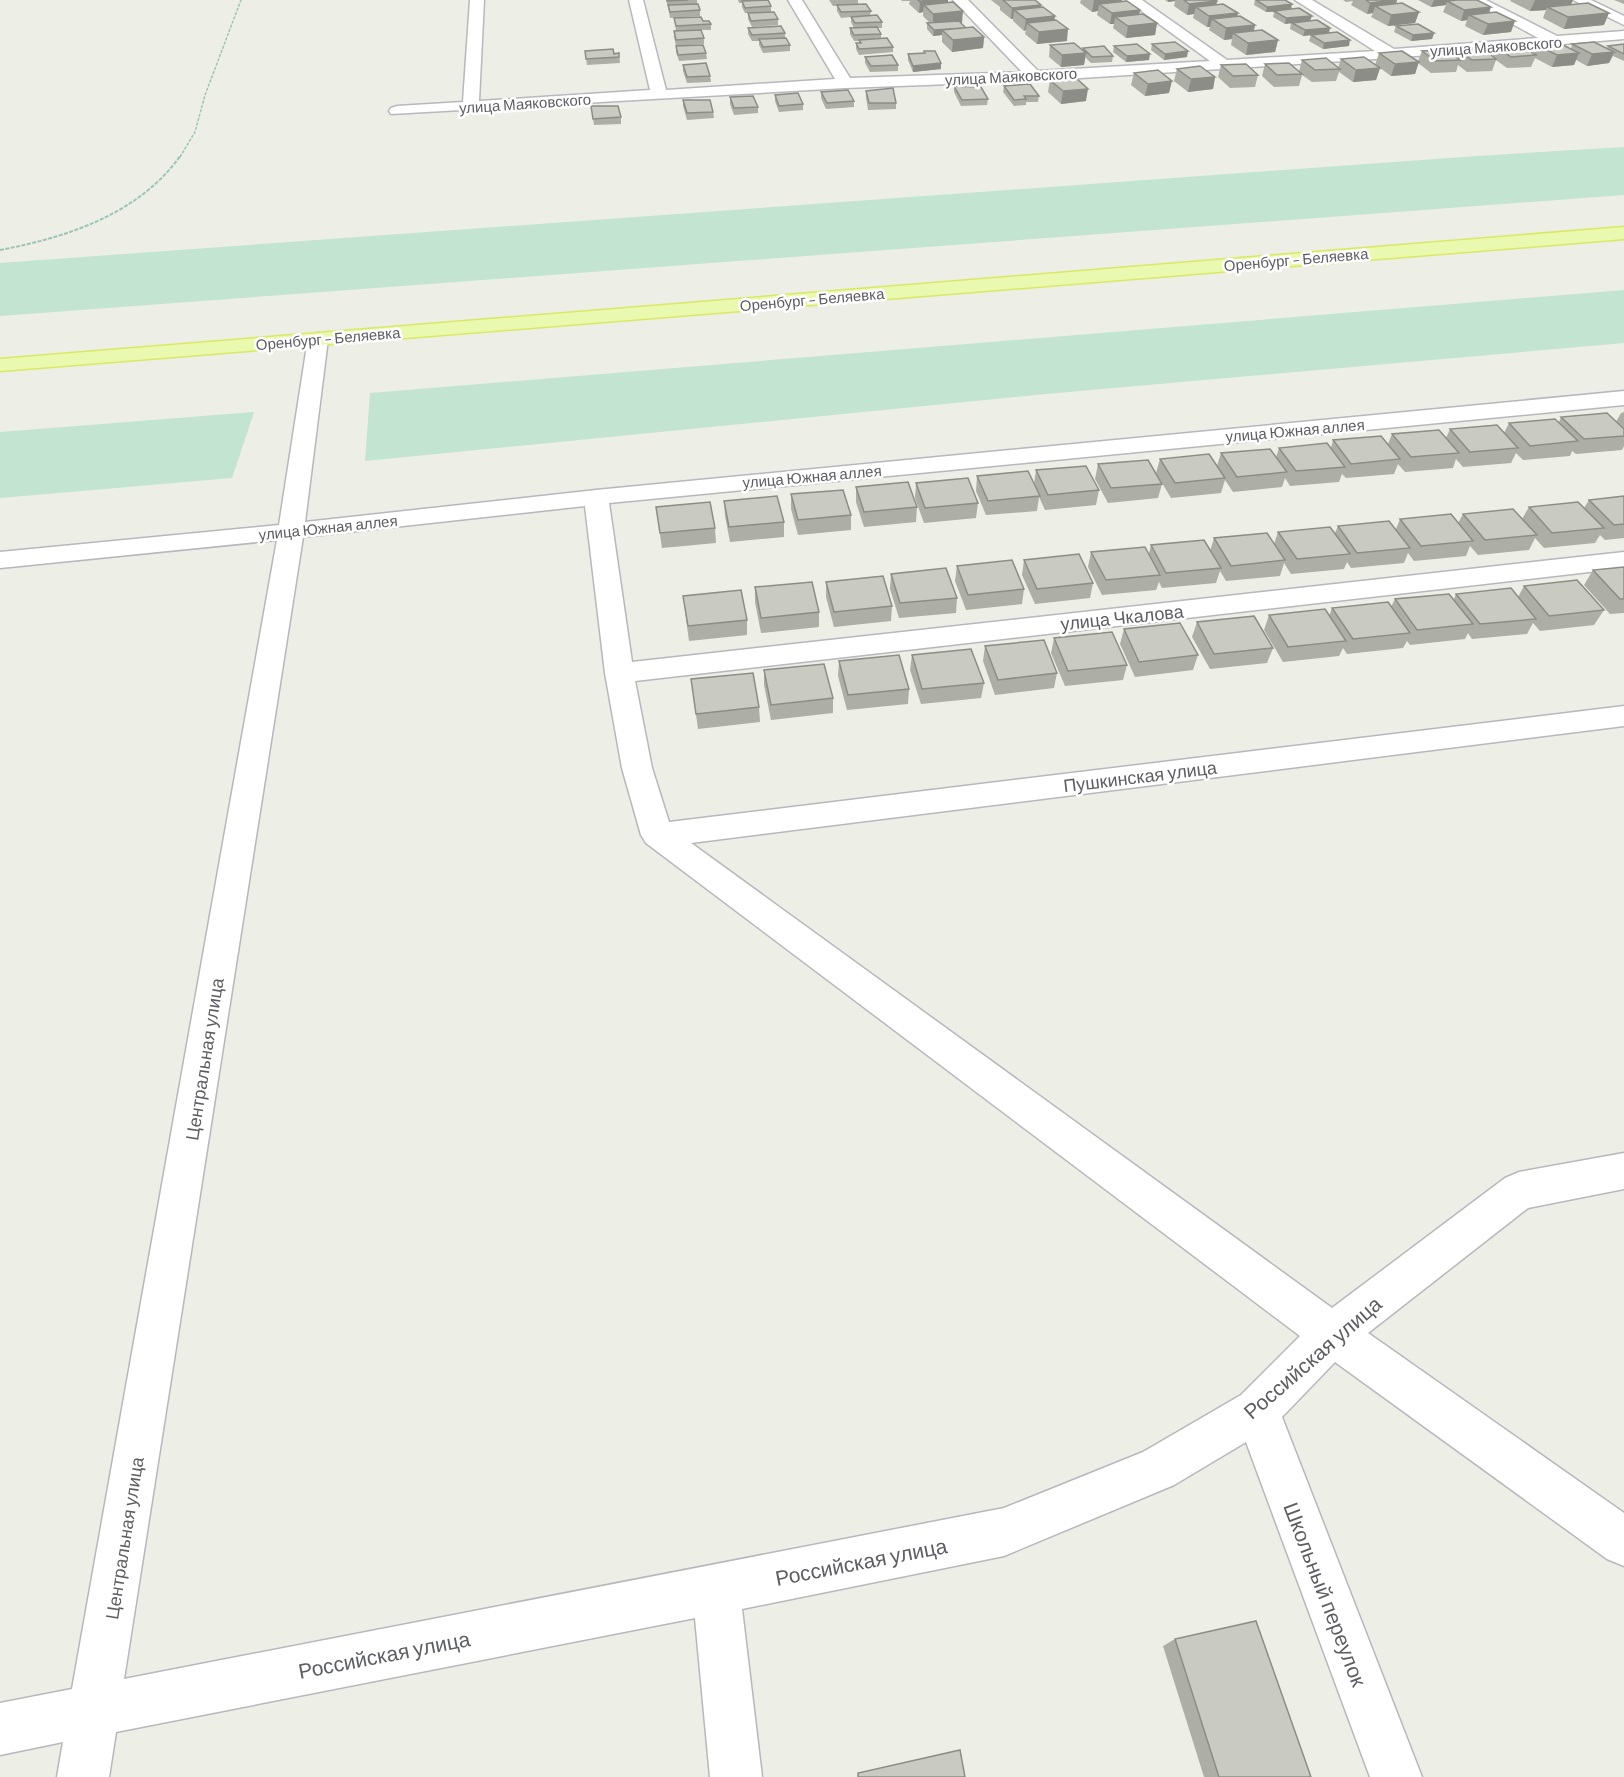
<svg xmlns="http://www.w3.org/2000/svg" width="1624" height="1777" viewBox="0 0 1624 1777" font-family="Barlow,sans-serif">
	<rect width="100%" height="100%" fill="#edeee5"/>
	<g fill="#c3e4d0">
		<polygon points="1624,147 1624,195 0,316 0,263 1477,156"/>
		<polygon points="1624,290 1624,343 1046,394 365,461 370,393"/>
		<polygon points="254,412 232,478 0,498 0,432"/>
	</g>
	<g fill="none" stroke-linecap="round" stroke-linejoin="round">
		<defs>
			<g id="minor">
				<polygon points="470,0 484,0 479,101 650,90 629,0 643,0 666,90 835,79 788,0 802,0 850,78 1022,72 953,0 968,0 1038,71 1210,61 1126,0 1142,0 1227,60 1375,51 1295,0 1312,0 1394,49 1538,38 1469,0 1486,0 1557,36 1624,31 1624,39 1391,58 1034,81 845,88 391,114 389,111 391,108 397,106 463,102"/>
				<polygon points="1573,0 1591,0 1624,16 1624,25"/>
				<path d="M318,333L325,335L328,339L305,522L596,490L1624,391V405L609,503L632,662L1624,552V568L635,681L652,768L669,822L1624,706V726L691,843L1332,1308L1505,1178L1519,1172L1624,1153V1189L1528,1208L1368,1333L1624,1513V1566L1607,1559L1335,1362L1282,1417L1422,1777H1370L1246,1442L1174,1485L1004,1556L742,1609L762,1777H710L695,1618L116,1732L109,1777H57L63,1742L0,1755V1703L72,1689L277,540L0,568V552L279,525L308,339L311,335ZM585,506L605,673L622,768L641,835L646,843L1300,1336L1241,1395L1143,1452L1004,1508L124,1679L303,537Z"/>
			</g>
			<polygon id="major" points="1624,227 1624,239 0,371 0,359"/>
		</defs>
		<use href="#minor" stroke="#b7b7be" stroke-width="3"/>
		<use href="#major" stroke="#dbe864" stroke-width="3"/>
		<polyline stroke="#9dc4b7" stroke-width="1.5" stroke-dasharray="3 1.5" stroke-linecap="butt" points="180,157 195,132 205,95 241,0"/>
		<path stroke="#9dc4b7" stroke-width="2" stroke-dasharray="4 1.5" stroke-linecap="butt" d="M0,250C68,237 139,214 181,155"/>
		<use href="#minor" fill="#fff" fill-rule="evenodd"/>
		<use href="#major" fill="#e9f9af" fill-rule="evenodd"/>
	</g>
	<g fill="#adaea6">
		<polygon points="666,0 697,0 697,4 700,10 700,16 670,18 668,7"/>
		<polygon points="738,0 768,0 771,6 771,12 745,13 742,7 742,3 739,3"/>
		<polygon points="829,0 858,0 858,4 871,11 870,15 882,22 882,28 877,28 881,34 881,39 893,47 893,52 859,55 856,49 856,43 859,43 859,41 854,41 850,34 850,28 854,28 851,22 851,17 841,18 837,11 837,6 833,6"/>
		<polygon points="901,0 948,0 948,3 962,23 961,23 966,28 984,37 983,48 952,52 942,42 942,35 933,36 927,29 927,23 930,23 923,16 923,12 919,13 909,4 910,1 902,1"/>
		<polygon points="991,0 1035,0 1041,5 1040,7 1055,16 1054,20 1067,41 1037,44 1025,34 1026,30 1024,31 1013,21 1013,19 1011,19 1000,10 1000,7"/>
		<polygon points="1081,0 1122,0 1121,2 1140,10 1139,15 1157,23 1155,35 1126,38 1113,28 1114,24 1110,24 1097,15 1098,11 1092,12 1080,3"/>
		<polygon points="1165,0 1216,0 1217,1 1216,5 1238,13 1237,16 1255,25 1254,31 1278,40 1275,52 1246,55 1231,45 1232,39 1224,40 1209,30 1210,27 1207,27 1193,18 1194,14 1187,15 1174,6 1175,1 1168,2"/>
		<polygon points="1255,0 1291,9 1310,21 1349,46 1323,49 1309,41 1311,35 1303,36 1290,29 1291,23 1285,24 1273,17 1274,12 1266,12 1254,5"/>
		<polygon points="1343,0 1397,0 1396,4 1419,12 1415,23 1388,26 1371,17 1373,13 1367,14 1351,5 1353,1 1346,2"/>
		<polygon points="1418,0 1477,0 1491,7 1489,13 1511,32 1483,35 1465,26 1467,20 1461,21 1443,12 1446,5 1431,7"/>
		<polygon points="1511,0 1573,0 1571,5 1604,25 1564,29 1543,18 1546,10 1530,11 1510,1"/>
		<polygon points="1614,0 1624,0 1624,4"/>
		<polygon points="748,13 778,19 778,25 752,27 748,19"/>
		<polygon points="674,18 703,21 711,24 711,30 701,30 704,38 704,44 676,46 674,37 674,31 676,31"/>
		<polygon points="1396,26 1434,33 1432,39 1411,41 1394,32"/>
		<polygon points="748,28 785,33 785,38 790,45 790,51 763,53 759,45 759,41 752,41 748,34"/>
		<polygon points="1152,44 1187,57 1164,60 1151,50"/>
		<polygon points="1572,44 1607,48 1608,46 1624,44 1624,61 1613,56 1609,63 1587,66 1576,60 1574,65 1552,67 1535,58 1531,67 1507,68 1496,60 1492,71 1467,72 1458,65 1456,72 1431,73 1418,63 1415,74 1391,76 1380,68 1376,80 1353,82 1339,72 1336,81 1312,82 1302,75 1299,86 1274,87 1262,76 1265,64 1299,71 1302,60 1338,68 1341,59 1375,65 1379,53 1418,61 1422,51 1455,56 1457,49 1493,56 1496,46 1534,54 1537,45 1571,49"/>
		<polygon points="1050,45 1082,50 1083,48 1113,56 1112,62 1091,63 1085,57 1084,65 1061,67 1049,57"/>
		<polygon points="676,46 706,53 707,59 679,61 676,52"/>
		<polygon points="1114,46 1149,60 1126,62 1113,52"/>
		<polygon points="585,51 619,53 620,63 587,65"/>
		<polygon points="924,51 941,63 941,69 913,72 908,60 908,54 923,53"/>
		<polygon points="865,57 898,65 898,71 870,72 865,63"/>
		<polygon points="683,65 710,76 711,82 687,83 683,71"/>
		<polygon points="1221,65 1258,75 1255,87 1230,88 1218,77"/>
		<polygon points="1177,69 1215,77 1213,89 1188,92 1174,81"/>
		<polygon points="1134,73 1169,93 1145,96 1131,85"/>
		<polygon points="1050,80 1086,101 1061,104 1048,92"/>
		<polygon points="954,86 988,99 987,105 961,106 954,92"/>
		<polygon points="1004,86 1039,96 1038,102 1026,102 1026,105 1014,106 1003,92"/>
		<polygon points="866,91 896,103 896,109 868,110 866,97"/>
		<polygon points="821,92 854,101 854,107 826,109 821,98"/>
		<polygon points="775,95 803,104 803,110 779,112 775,101"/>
		<polygon points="730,97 758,107 758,113 734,115 730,104"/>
		<polygon points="683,100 713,112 714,118 687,120 683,106"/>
		<polygon points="591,106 621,117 621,124 594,125"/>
		<polygon points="1624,412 1624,446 1622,450 1576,454 1572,451 1570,456 1523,460 1516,453 1511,463 1463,467 1456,459 1453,468 1405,472 1398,464 1394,474 1346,478 1342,474 1339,482 1290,486 1285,478 1282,487 1233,492 1225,480 1221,493 1171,498 1156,473 1160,459 1217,466 1221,453 1276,457 1279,448 1331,448 1333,440 1388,444 1392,434 1446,438 1450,429 1504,433 1509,423 1559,422 1561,417 1616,422 1621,413"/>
		<polygon points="1098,464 1162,484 1158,498 1108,503 1095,479"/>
		<polygon points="1036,470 1099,490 1096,505 1045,510 1039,497 1037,511 986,515 976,491 977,476 1034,484"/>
		<polygon points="916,483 978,503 976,518 924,523 915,498"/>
		<polygon points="856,487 917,507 916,522 864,527 856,502"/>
		<polygon points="791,494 851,515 851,530 798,535 791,509"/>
		<polygon points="1624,496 1624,538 1605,540 1600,535 1595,543 1544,548 1535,538 1529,550 1478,555 1470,546 1466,556 1414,561 1408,553 1404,563 1351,568 1347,562 1344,569 1291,574 1284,563 1280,576 1226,581 1220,571 1216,583 1162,588 1159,582 1156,590 1102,595 1088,567 1091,552 1149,553 1151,545 1210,551 1214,538 1274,544 1278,532 1335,533 1338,526 1396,529 1400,519 1458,523 1463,514 1522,519 1529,507 1584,508 1589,500"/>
		<polygon points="724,501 784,522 784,537 730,542 725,516"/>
		<polygon points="656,507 715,528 716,543 662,548"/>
		<polygon points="1024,560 1093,583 1090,598 1035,604 1022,575"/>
		<polygon points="957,566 1024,589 1022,604 966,610 955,581"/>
		<polygon points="1624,567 1624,613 1610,614 1584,585 1593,570"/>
		<polygon points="891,574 957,598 956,613 899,618 890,589"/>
		<polygon points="826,582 892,606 891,621 834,627 826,597"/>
		<polygon points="1524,586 1604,610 1594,625 1540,631 1533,623 1527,634 1472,639 1468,633 1465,639 1410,645 1407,641 1403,648 1347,654 1343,648 1339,656 1283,662 1264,630 1269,615 1329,616 1332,608 1391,607 1395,599 1454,599 1456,594 1518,597"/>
		<polygon points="755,587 819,612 819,627 761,633 755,602"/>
		<polygon points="683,596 747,620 747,635 689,641"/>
		<polygon points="1197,622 1273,648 1267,663 1210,669 1192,637"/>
		<polygon points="1124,629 1198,655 1193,670 1135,677 1120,644"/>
		<polygon points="1054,638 1127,665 1123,680 1065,686 1051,653"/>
		<polygon points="985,646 1057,673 1054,688 995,695 983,661"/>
		<polygon points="912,655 984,683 981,698 921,704 910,670"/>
		<polygon points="839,661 909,689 908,704 847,710 838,676"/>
		<polygon points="764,670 833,698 833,713 771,720 764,685"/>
		<polygon points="691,679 759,707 760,722 698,729"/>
		<polygon points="1175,1639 1311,1777 1204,1777 1163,1646"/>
	</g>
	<g fill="#8d8d87">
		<polygon points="935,0 948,0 948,10 924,5 923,12 919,13 920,2"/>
		<polygon points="1094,0 1122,0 1120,9 1099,4 1098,11 1092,12"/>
		<polygon points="1168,0 1175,0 1175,1 1168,2"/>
		<polygon points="1397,0 1394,11 1375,6 1373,13 1367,14 1370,3"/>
		<polygon points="1434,0 1459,0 1447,1 1446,5 1431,7"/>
		<polygon points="1535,0 1573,0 1570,7 1547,7 1546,10 1530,11"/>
		<polygon points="1217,1 1215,12 1196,7 1194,14 1187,15 1189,4"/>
		<polygon points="1292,4 1291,10 1266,12 1267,7"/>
		<polygon points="1041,5 1039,16 1014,10 1013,19 1011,19 1012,8"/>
		<polygon points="1491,7 1487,18 1469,15 1467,20 1461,21 1464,10"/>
		<polygon points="1140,10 1138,21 1115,17 1114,24 1110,24 1112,13"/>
		<polygon points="963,11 962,23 933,25 933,14"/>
		<polygon points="1419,12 1415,23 1388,26 1391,15"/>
		<polygon points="1238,13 1235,25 1212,19 1210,27 1207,27 1209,16"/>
		<polygon points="1609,13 1604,25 1564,29 1568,17"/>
		<polygon points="1055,16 1053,28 1027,23 1026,30 1024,31 1026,19"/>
		<polygon points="1312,16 1310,21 1285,24 1286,18"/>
		<polygon points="1515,21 1511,32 1483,35 1488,24"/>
		<polygon points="1157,23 1155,35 1126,38 1128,26"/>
		<polygon points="1255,25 1252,37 1233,33 1232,39 1224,40 1226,28"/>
		<polygon points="966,28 942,30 942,35 933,36 934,30"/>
		<polygon points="1330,28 1329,33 1303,36 1305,30"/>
		<polygon points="1068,29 1067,41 1037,44 1039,32"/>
		<polygon points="1434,33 1432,39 1411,41 1413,35"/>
		<polygon points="984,37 983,48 952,52 953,40"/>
		<polygon points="1278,40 1275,52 1246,55 1248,43"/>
		<polygon points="1350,40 1349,46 1323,49 1324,43"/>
		<polygon points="1188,51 1187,57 1164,60 1165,54"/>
		<polygon points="1614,52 1609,63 1587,66 1592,54"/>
		<polygon points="1086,53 1084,65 1061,67 1062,55"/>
		<polygon points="1579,53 1574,65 1552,67 1557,55"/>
		<polygon points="1150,54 1149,60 1126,62 1127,56"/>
		<polygon points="1419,62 1415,74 1391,76 1395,64"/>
		<polygon points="941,63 941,69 913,72 913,66"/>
		<polygon points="1380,68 1376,80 1353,82 1356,70"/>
		<polygon points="1215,77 1213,89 1188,92 1191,79"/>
		<polygon points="1172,81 1169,93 1145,96 1148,84"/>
		<polygon points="1088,89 1086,101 1061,104 1063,91"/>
	</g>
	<g fill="#c9cac1" stroke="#8d8d87" stroke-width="1.5">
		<polygon points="667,0 688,0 667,1"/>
		<polygon points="768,0 771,6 745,8 742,1"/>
		<polygon points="918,0 935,0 920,2"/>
		<polygon points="1003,0 1035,0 1041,5 1012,8"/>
		<polygon points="1184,0 1216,0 1217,1 1189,4"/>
		<polygon points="1256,0 1285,0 1292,4 1267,7"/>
		<polygon points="1366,0 1395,0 1370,3"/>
		<polygon points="1457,0 1477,0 1491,7 1464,10 1447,1"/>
		<polygon points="1127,1 1140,10 1112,13 1099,4"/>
		<polygon points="953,2 963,11 933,14 924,5"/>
		<polygon points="1402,3 1419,12 1391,15 1375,6"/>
		<polygon points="1588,3 1609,13 1568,17 1547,7"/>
		<polygon points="698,4 700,10 670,12 668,5"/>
		<polygon points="866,4 871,11 841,12 837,5"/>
		<polygon points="1223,4 1238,13 1209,16 1196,7"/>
		<polygon points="1043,7 1055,16 1026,19 1014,10"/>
		<polygon points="1299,8 1312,16 1286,18 1274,11"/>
		<polygon points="774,12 778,19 751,21 748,13"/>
		<polygon points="1496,12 1515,21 1488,24 1469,15"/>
		<polygon points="1143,14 1157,23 1128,26 1115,17"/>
		<polygon points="877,15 882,22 855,23 851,17"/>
		<polygon points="1240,16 1255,25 1226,28 1212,19"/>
		<polygon points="701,17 703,21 709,21 711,24 676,26 674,18"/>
		<polygon points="1056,20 1068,29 1039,32 1027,23"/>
		<polygon points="1317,20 1330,28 1305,30 1292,23"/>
		<polygon points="959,21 966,28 934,30 927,23"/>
		<polygon points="1418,24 1434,33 1413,35 1396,26"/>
		<polygon points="781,26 785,33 752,35 748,28"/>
		<polygon points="877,27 881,34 854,35 850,28"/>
		<polygon points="973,27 984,37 953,40 942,30"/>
		<polygon points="701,30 704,38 676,40 674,31"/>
		<polygon points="1262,30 1278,40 1248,43 1233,33"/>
		<polygon points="1337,32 1350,40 1324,43 1311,35"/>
		<polygon points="786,38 790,45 763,47 759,39"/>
		<polygon points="887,38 893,47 859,49 856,43 861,43 859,40"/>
		<polygon points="1175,42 1188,51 1165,54 1152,44"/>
		<polygon points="1594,42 1614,52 1592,54 1572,44"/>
		<polygon points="1074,43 1086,53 1062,55 1050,45"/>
		<polygon points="1559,43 1579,53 1557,55 1537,45"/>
		<polygon points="1137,44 1150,54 1127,56 1114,46"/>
		<polygon points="1624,44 1624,54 1608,46"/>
		<polygon points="703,45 706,53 678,55 676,46"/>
		<polygon points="1521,45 1536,55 1511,57 1496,46"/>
		<polygon points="1104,46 1113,56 1092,57 1083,48"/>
		<polygon points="1482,48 1496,59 1472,60 1457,49"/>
		<polygon points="613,49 614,54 619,53 619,57 586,59 585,51"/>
		<polygon points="1446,50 1460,60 1435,61 1422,51"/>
		<polygon points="924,51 935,51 941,63 913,66 908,54 925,53"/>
		<polygon points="1402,51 1419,62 1395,64 1379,53"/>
		<polygon points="892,55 898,65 871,66 865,57"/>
		<polygon points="1364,57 1380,68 1356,70 1341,59"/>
		<polygon points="1326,58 1340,69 1315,70 1302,60"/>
		<polygon points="706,63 710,76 687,77 683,65"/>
		<polygon points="1289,63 1302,74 1277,75 1265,64"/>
		<polygon points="1246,64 1258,75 1233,76 1221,65"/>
		<polygon points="1200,66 1215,77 1191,79 1177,69"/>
		<polygon points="1158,70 1172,81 1148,84 1134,73"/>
		<polygon points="1075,77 1088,89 1063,91 1050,80"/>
		<polygon points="1030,84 1039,96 1024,96 1026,99 1014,100 1004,86"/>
		<polygon points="954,86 981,87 988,99 962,100"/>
		<polygon points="893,88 896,103 869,103 866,91"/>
		<polygon points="848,90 854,101 827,103 821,92"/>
		<polygon points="798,93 803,104 779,106 775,95"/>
		<polygon points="753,96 758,107 734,108 730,97"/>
		<polygon points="683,100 710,100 713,112 687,113"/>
		<polygon points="591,106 618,106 621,117 593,119"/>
		<polygon points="1607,413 1624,429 1624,436 1584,439 1561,417"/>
		<polygon points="1555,419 1578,441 1530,446 1509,423"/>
		<polygon points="1497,425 1518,448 1470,452 1450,429"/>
		<polygon points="1439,430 1459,453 1411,457 1392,434"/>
		<polygon points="1381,436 1400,459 1351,464 1333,440"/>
		<polygon points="1327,443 1345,467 1296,471 1279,448"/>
		<polygon points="1270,449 1287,472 1237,477 1221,453"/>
		<polygon points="1209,454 1225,478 1175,483 1160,459"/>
		<polygon points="1148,460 1162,484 1111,488 1098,464"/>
		<polygon points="1086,466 1099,490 1048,495 1036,470"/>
		<polygon points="1028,471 1040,496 988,501 977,476"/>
		<polygon points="968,478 978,503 925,508 916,483"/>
		<polygon points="908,482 917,507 864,512 856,487"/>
		<polygon points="843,490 851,515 798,520 791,494"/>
		<polygon points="777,496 784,522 729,527 724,501"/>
		<polygon points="1624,496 1624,524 1614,525 1589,500"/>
		<polygon points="710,502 715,528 660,533 656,507"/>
		<polygon points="1578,502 1604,528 1552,533 1529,507"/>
		<polygon points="1513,509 1537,535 1485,540 1463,514"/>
		<polygon points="1451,514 1473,541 1421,546 1400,519"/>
		<polygon points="1389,521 1410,548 1357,553 1338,526"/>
		<polygon points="1330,527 1350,554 1297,559 1278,532"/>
		<polygon points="1267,533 1285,560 1231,566 1214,538"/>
		<polygon points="1204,540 1221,568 1166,573 1151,545"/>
		<polygon points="1145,547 1160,575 1106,580 1091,552"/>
		<polygon points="1079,554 1093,583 1037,589 1024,560"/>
		<polygon points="1012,560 1024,589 968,595 957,566"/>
		<polygon points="1624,567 1624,599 1620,599 1593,570"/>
		<polygon points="946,568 957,598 900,603 891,574"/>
		<polygon points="883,576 892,606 834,612 826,582"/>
		<polygon points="1577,580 1604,610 1549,616 1524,586"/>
		<polygon points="812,582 819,612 761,618 755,587"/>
		<polygon points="1511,588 1536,619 1480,624 1456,594"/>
		<polygon points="741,590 747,620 688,626 683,596"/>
		<polygon points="1449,594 1473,624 1417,630 1395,599"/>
		<polygon points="1388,602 1410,633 1353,639 1332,608"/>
		<polygon points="1325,609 1346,641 1288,647 1269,615"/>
		<polygon points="1254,616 1273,648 1214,654 1197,622"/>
		<polygon points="1180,623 1198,655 1139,662 1124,629"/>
		<polygon points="1112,632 1127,665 1068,671 1054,638"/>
		<polygon points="1044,640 1057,673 998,680 985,646"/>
		<polygon points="971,649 984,683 922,689 912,655"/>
		<polygon points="899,655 909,689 848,695 839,661"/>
		<polygon points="824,664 833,698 771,705 764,670"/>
		<polygon points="753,673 759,707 696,714 691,679"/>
		<polygon points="1256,1621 1311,1777 1219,1777 1175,1639"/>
		<polygon points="960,1750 965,1777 858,1777 858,1773"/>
	</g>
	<g text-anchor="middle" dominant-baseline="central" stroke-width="5" stroke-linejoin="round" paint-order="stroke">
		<g font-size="15" fill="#5d5d64" stroke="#fff">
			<text transform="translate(1496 46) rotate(-4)">улица Маяковского</text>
			<text transform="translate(1011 76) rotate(-3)">улица Маяковского</text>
			<text transform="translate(525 103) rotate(-4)">улица Маяковского</text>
			<text transform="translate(1296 259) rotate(-5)">Оренбург – Беляевка</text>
			<text transform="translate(812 299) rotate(-5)">Оренбург – Беляевка</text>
			<text transform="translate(328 338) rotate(-5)">Оренбург – Беляевка</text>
			<text transform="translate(1295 430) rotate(-5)">улица Южная аллея</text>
			<text transform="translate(812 476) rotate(-5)">улица Южная аллея</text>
			<text transform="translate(328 527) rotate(-6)">улица Южная аллея</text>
		</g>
		<g font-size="18" fill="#5d5d64" stroke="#fff">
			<text transform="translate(1122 617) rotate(-6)">улица Чкалова</text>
			<text transform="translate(1140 776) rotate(-7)">Пушкинская улица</text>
			<text transform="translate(204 1059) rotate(-81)">Центральная улица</text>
			<text transform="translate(124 1538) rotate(-81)">Центральная улица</text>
		</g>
		<g font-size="21" fill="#5d5d64" stroke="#fff">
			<text transform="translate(1312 1357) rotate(-41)">Российская улица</text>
			<text transform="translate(861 1561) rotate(-11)">Российская улица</text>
			<text transform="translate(1326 1594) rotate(69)">Школьный переулок</text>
			<text transform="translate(384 1654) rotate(-11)">Российская улица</text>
		</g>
	</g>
</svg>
